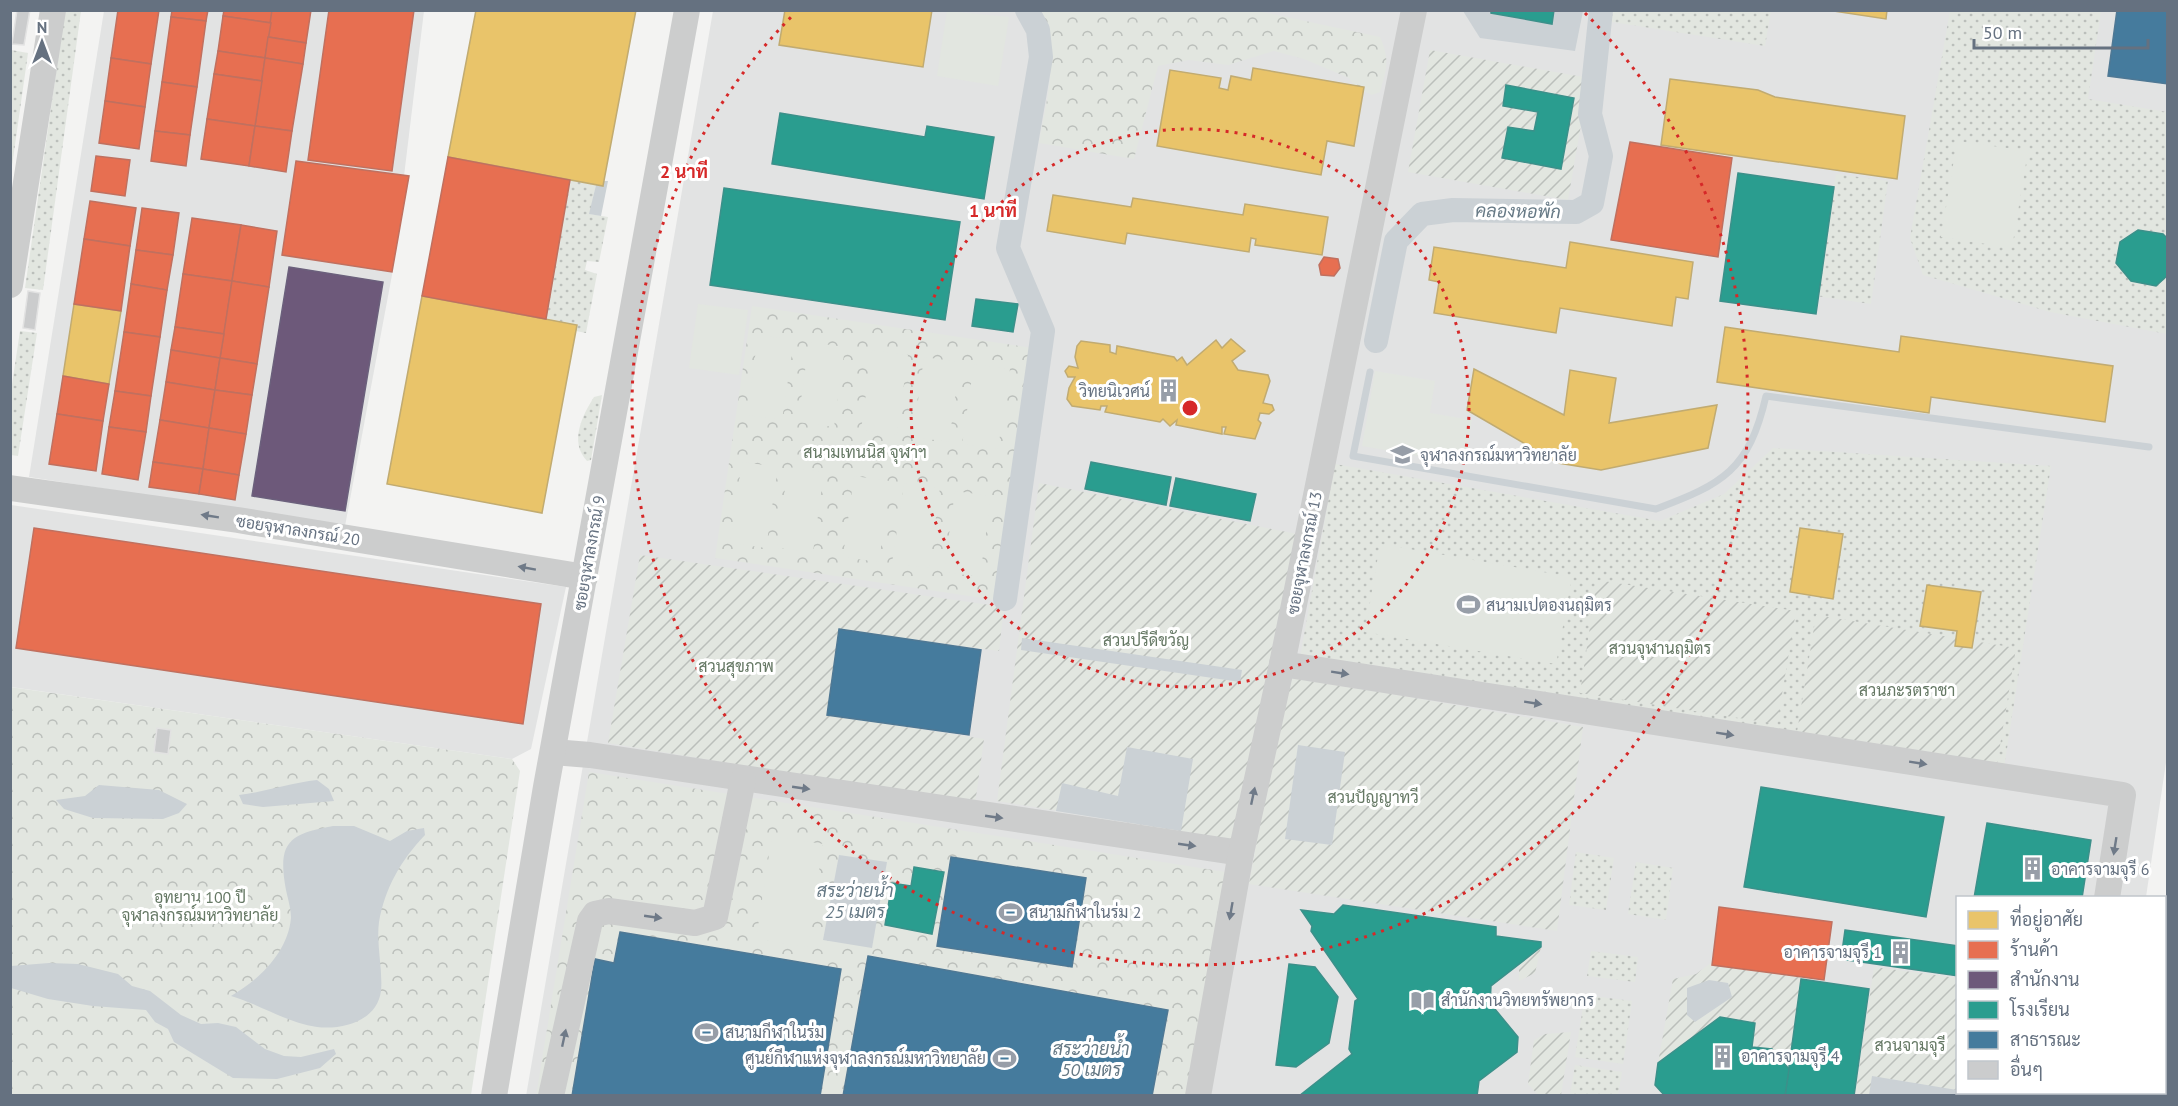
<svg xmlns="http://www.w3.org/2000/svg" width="2178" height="1106" viewBox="0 0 2178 1106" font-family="'PT Sans',Sarabun,sans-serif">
	<defs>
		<pattern id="grass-dots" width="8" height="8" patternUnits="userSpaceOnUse" patternTransform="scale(1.5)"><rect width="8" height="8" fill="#e2e6e0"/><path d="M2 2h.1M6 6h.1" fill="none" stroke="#bbbfbb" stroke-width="1.8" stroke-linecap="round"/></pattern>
		<pattern id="forest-crowns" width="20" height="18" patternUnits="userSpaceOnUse" patternTransform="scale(1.5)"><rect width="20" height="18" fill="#e2e6e0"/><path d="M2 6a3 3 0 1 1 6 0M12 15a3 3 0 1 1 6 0" fill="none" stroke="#bbbfbb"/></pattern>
		<pattern id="garden-furrows" width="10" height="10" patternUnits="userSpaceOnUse" patternTransform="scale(1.5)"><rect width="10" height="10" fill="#e2e6e0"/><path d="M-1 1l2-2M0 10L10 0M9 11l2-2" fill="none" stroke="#bbbfbb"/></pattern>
	</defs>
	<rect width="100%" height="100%" fill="#f3f3f2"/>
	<g fill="#e2e3e3">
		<polygon points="104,11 424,11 392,275 345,526 29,477"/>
		<polygon points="713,11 2167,11 2168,749 2146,897 1958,898 1958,1092 2118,1093 2118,1095 526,1096"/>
		<polygon points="11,505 566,587 531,749 512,759 11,687"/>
	</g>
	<g fill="url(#grass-dots)">
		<polygon points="65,11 81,11 43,290 25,288"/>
		<polygon points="1607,11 1607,10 1771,11 1765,46 1606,21"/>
		<polygon points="1950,11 2101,11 2088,99 2167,112 2167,334 2050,312 1923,275 1910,238"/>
		<polygon points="11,50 28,53 11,173 10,50"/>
		<polygon points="1836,174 1888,181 1871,304 1816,296"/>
		<polygon points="570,180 596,185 590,214 608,217 599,262 587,261 585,270 597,274 586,333 576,331 577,325 546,319"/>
		<polygon points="20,331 37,333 18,456 11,455 11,391"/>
		<path d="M602,395L591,460L587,461C569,442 582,416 594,397Z"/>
		<polygon points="1773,448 2051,466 2004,768 1300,657 1335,464 1660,521 1724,494"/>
		<polygon points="1576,852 1614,858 1606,910 1569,905"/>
		<polygon points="1636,862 1673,868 1666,920 1628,914"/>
		<polygon points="1591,951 1638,957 1635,982 1587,976"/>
		<polygon points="1585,995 1632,1001 1623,1064 1575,1057"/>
		<polygon points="1575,1065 1622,1072 1618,1095 1570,1095"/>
	</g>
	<g fill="url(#forest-crowns)">
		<path d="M1035,11H1258L1380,37C1390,60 1387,68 1380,92L1372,95L1356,88L1349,78L1304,59L1274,51L1228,65L1189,60L1158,66L1134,159L1039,143C1047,95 1062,55 1035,11Z"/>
		<polygon points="752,306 1033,348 996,600 715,558"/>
		<polygon points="10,687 512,759 520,771 471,1095 11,1095"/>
		<polygon points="589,772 1226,872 1187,1095 536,1096"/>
	</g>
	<g fill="url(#garden-furrows)">
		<polygon points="1430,50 1589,78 1568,200 1408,172"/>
		<polygon points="1039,483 1297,534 1235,840 997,801"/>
		<polygon points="640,555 1004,607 999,651 839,630 827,715 984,739 975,804 608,743"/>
		<polygon points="1597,580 1796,611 1777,724 1580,693"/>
		<polygon points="1816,615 2016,648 1997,764 1797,732"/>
		<polygon points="1287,676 1583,727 1557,931 1249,884"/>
		<polygon points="1541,947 1535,973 1519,981 1519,964"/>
		<polygon points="1711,963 1809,974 1796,1055 1752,1047 1755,1024 1720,1017 1658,1063 1673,979 1696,974"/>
		<polygon points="1874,967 1957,978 1958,1092 2029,1093 2028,1096 1855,1096"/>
		<polygon points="1571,1032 1561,1095 1538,1095 1528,1084 1534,1040 1545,1034"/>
	</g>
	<g fill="#e2e6e0">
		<polygon points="947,11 1009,17 998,86 937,76"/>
		<polygon points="1957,141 2028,151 2012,248 1941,237"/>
		<polygon points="698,304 748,310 739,375 689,368"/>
		<polygon points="758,335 794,340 782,420 747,415"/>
		<polygon points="809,342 845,347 834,427 798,422"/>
		<polygon points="872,350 908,355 897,435 861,430"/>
		<polygon points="924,357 960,362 949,442 913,437"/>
		<polygon points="974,364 1010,369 998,449 962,444"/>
		<polygon points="1375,371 1435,381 1430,413 1472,420 1464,464 1362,446"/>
		<polygon points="742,462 778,467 766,548 730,543"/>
		<polygon points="788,467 824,472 813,552 777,548"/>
		<polygon points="854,476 890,481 879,562 843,557"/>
		<polygon points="904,483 940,488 929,568 892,563"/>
		<polygon points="955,491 991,496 980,577 944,572"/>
		<polygon points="1380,544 1572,577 1556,664 1365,632"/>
		<polygon points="772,836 823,844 808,947 756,939"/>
	</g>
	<g fill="#cbd1d5">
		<polygon points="1463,11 1583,11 1575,51 1480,38"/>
		<polygon points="604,181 608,181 601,216 589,214 596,185 603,186"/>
		<polygon points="1022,638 1242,670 1240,682 1021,650"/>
		<polygon points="1298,745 1345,752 1332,845 1285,839"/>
		<polygon points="1127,747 1193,759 1181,831 1056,811 1062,783 1118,796"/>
		<path d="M317,780L329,789L334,801L263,807L243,804L239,795C265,792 290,783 317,780Z"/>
		<polygon points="99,785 159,790 187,804 179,813 163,819 93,818 64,809 56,800 85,796"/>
		<path d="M333,826H354L390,841L407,831L424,828L425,835C401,860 385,888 379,922C376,945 383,969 381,991C377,1021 343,1030 317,1027C287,1023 259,1004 231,996C259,980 288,952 291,918C291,909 288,899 286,890C277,842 289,834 333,826Z"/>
		<polygon points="839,855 887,862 872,948 823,940"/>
		<polygon points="49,963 78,964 118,974 132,986 150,991 181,1015 201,1024 218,1023 236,1027 265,1049 284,1056 301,1057 334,1049 336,1054 320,1068 277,1079 233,1078 174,1042 168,1029 155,1022 146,1010 93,1006 48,999 11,988 11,966"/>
		<polygon points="1709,980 1728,983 1732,997 1695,1022 1687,1015 1687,988"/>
		<polygon points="1872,1076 1957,1090 1958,1092 1996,1095 1869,1095"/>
	</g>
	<g fill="#e9c46a" stroke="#c1ab71" stroke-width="1.5">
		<polygon points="476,10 636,10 603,186 448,157"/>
		<polygon points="785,10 932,10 923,67 779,45"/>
		<polygon points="1827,10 1887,10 1886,19"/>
		<polygon points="1253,68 1364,87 1354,146 1327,141 1321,175 1157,146 1170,70 1221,78 1219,88 1228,90 1231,76 1251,80"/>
		<polygon points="1670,79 1758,90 1775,97 1905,116 1897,179 1661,145"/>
		<polygon points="1053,195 1131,207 1133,198 1243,215 1245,204 1328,217 1322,255 1255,245 1256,239 1251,238 1249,252 1127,233 1125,244 1047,231"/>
		<polygon points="1570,242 1693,262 1688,299 1676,297 1672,326 1560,308 1556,333 1434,313 1439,282 1429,280 1434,247 1566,268"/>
		<polygon points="422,296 577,325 542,513 387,484"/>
		<polygon points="74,304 121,311 109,384 63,376"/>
		<polygon points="1725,327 1899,352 1901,336 2113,366 2105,422 1931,397 1929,413 1717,382"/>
		<polygon points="1231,339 1245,351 1232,361 1238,370 1268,375 1270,381 1263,403 1272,405 1274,410 1269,414 1260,413 1258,420 1261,423 1255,439 1224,434 1226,427 1222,427 1222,434 1176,425 1177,420 1170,426 1163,419 1160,422 1105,412 1107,406 1101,406 1100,410 1072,406 1067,399 1069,388 1075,377 1068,377 1065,371 1069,366 1078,368 1075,357 1077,346 1081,341 1110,345 1110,352 1116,354 1117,346 1174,357 1177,361 1182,357 1187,365 1216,340 1222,348"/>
		<polygon points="1474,369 1564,415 1570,370 1616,378 1609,423 1717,405 1708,448 1601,470 1558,463 1467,410"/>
		<polygon points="1800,528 1843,534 1833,599 1790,592"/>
		<polygon points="1927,585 1981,592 1972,648 1955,646 1957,631 1920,626"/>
	</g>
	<g fill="#e76f51" stroke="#c0705f" stroke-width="1.5">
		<polygon points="118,10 159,10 151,64 111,58"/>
		<polygon points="172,10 208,10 206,21 171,17"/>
		<polygon points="224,10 272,10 271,23 223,16"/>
		<polygon points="272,10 311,10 306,43 268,37"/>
		<polygon points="329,10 414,10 392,171 308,160"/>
		<polygon points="223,16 271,23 265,58 218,51"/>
		<polygon points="171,17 206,21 197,87 162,82"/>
		<polygon points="268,37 306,43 303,64 265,58"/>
		<polygon points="218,51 265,58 262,81 214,74"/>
		<polygon points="111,58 151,64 145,107 105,101"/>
		<polygon points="265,58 303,64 292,131 255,126"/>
		<polygon points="214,74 262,81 255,126 207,119"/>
		<polygon points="162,82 197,87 190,135 155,131"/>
		<polygon points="105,101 145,107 139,149 99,143"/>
		<polygon points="207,119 255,126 249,166 201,159"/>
		<polygon points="255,126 292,131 286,172 249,166"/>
		<polygon points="155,131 190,135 186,166 151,161"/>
		<polygon points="1630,142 1732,158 1718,257 1611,240"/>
		<polygon points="96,156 130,160 125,196 91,191"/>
		<polygon points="448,157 570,180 546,319 422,296"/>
		<polygon points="296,161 409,176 392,272 282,255"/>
		<polygon points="90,201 136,208 130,246 84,239"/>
		<polygon points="142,208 179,213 173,255 136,250"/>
		<polygon points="192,218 241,225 232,281 183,274"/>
		<polygon points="241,225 277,231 269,287 232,281"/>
		<polygon points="84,239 130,246 121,311 74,304"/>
		<polygon points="136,250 173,255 167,290 131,284"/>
		<polygon points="1324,257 1338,259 1340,268 1334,276 1321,275 1319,265"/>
		<polygon points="183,274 232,281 224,334 175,327"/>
		<polygon points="232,281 269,287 257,364 220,358"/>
		<polygon points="131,284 167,290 160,337 124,332"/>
		<polygon points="175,327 224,334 220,358 171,350"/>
		<polygon points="124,332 160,337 151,396 115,391"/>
		<polygon points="171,350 220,358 215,390 166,382"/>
		<polygon points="220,358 257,364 252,395 215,390"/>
		<polygon points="63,376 109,384 103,421 57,414"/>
		<polygon points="166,382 215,390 209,428 160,420"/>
		<polygon points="215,390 252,395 246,434 209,428"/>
		<polygon points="115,391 151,396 146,432 109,427"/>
		<polygon points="57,414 103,421 96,471 49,464"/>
		<polygon points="160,420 209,428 203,469 153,462"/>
		<polygon points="109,427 146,432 138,480 102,474"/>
		<polygon points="209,428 246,434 239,475 203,469"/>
		<polygon points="153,462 203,469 199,494 149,487"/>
		<polygon points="203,469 239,475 235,500 199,494"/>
		<polygon points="34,528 541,604 523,724 16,648"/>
		<polygon points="1719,907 1832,922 1824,980 1712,965"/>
	</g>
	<polygon fill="#6d597a" stroke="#6b607c" stroke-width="1.5" points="289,267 383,282 345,511 252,496"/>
	<g fill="#2a9d8f" stroke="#3c908a" stroke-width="1.5">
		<polygon points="1491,10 1554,10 1552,24 1491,13"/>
		<polygon points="1506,85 1574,98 1561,169 1502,158 1508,127 1534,131 1538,112 1503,106"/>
		<polygon points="780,113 925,137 927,126 994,137 984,199 772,164"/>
		<polygon points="1738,173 1834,187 1816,314 1720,301"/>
		<polygon points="724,188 960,222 945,320 710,285"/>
		<polygon points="2138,230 2163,234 2168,239 2168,275 2156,286 2131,281 2116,263 2120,242"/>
		<polygon points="976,299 1018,304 1013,332 972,326"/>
		<polygon points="1091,462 1171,477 1166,505 1085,489"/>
		<polygon points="1176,478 1256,494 1250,521 1170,506"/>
		<polygon points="1761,787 1944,817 1926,917 1744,887"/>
		<polygon points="1987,823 2091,840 2082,898 1974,898"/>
		<polygon points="914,867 944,872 932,934 885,925 892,883 911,886"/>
		<polygon points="1343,905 1496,927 1496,936 1541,942 1541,947 1491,986 1490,1003 1518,1037 1517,1052 1479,1081 1477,1096 1299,1096 1352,1054 1349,1049 1355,1001 1358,999 1311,931 1312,926 1301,910 1334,914"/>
		<polygon points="1845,930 1958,946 1958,976 1841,959"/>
		<polygon points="1289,964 1315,967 1338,997 1329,1043 1296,1067 1276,1065"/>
		<polygon points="1801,979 1869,989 1854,1096 1785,1096"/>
		<polygon points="1720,1017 1755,1023 1752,1047 1772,1049 1789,1069 1785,1096 1665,1096 1655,1085 1658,1063"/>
	</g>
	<g fill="#457b9d" stroke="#4f7894" stroke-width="1.5">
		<polygon points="2117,10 2168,10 2168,84 2108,76"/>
		<polygon points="839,629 981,650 969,735 827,715"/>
		<polygon points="951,857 1086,878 1072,967 937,946"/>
		<polygon points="620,932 841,969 820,1096 572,1096 595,959 614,963"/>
		<polygon points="868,956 1168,1010 1152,1096 843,1096"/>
	</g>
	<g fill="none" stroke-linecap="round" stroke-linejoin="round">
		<path stroke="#cbd1d5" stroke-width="7" d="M1370,372L1353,456L1656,509C1723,484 1749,470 1766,396L2149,447"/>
		<g stroke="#cbd1d5" stroke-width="24">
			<polyline points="1376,341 1396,241 1422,214 1453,210 1576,212 1592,203 1601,156 1590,114 1601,10"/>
			<polyline points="1005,599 1043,331 1008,248 1041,57 1038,30 1027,10"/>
		</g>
	</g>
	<g fill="#cbcccd" stroke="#e2e2e2" stroke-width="1.5">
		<polygon points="17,10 30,10 24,45 12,44"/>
		<polygon points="28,291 40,293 35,330 23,328"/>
		<polygon points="157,728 171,730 168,754 154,752"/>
	</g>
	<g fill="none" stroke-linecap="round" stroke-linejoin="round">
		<defs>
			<g id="primary">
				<polyline points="2164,1043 2168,1022"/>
				<polyline points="2157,1096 2157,1092"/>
			</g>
		</defs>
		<use href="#primary" stroke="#cfd0d0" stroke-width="36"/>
		<g stroke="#cccdcd" stroke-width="26">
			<polyline points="10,285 53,10"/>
			<polyline points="10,488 238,520 585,577"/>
			<polyline points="1282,664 2123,795 2107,898"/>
			<polyline points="553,752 590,755 1241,853"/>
			<polyline points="494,1096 546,787 687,10"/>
			<polyline points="551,1096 590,921 595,914 609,911 695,923 715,917 743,780"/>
			<polyline points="1198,1096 1241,853 1282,664 1414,10"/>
			<polyline points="2074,1096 2075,1092"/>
		</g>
		<use href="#primary" stroke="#dfe0e1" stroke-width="33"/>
	</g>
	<defs><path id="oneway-solid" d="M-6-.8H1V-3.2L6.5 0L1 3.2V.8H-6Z" transform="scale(1.5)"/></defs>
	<g fill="#6f7a88">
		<use href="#oneway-solid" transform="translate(210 516) rotate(-171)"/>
		<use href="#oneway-solid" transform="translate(527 568) rotate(-170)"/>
		<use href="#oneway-solid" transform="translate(1340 673) rotate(9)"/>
		<use href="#oneway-solid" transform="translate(1533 703) rotate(9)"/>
		<use href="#oneway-solid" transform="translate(1725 734) rotate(9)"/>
		<use href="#oneway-solid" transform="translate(1918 763) rotate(9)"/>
		<use href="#oneway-solid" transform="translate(801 788) rotate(8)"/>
		<use href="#oneway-solid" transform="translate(1253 796) rotate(-78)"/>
		<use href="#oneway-solid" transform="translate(994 817) rotate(8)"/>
		<use href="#oneway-solid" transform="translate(1187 845) rotate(8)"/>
		<use href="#oneway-solid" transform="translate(2115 846) rotate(99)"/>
		<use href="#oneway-solid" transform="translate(1231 911) rotate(100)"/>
		<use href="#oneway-solid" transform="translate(653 917) rotate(8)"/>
		<use href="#oneway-solid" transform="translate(564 1038) rotate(-78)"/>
	</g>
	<g fill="none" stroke="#d62828" stroke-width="3" stroke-dasharray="3 6">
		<circle cx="1190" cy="408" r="279"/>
		<path d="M1585 13A558 558 0 1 1 795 13"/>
	</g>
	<defs>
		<symbol id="building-bare" viewBox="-9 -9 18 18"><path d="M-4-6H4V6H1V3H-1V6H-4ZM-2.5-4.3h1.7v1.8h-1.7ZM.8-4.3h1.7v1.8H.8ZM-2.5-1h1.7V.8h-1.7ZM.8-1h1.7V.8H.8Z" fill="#979ea8" stroke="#fff" stroke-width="2.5" paint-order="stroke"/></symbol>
		<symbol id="university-bare" viewBox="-9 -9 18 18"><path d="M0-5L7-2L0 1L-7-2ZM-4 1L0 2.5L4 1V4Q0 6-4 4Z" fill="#979ea8" stroke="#fff" stroke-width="2.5" paint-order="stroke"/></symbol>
		<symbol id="stadium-bare" viewBox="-9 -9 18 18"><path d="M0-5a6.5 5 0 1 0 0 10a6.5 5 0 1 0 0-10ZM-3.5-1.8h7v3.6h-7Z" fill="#979ea8" stroke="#fff" stroke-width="2.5" paint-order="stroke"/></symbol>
		<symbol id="library-bare" viewBox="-9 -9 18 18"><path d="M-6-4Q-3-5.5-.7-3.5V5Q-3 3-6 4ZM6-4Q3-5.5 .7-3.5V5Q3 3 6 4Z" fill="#979ea8" stroke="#fff" stroke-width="2.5" paint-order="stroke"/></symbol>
	</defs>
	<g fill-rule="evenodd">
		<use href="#building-bare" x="1152" y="374" width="33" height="33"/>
		<use href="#university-bare" x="1386" y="438" width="33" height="33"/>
		<use href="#stadium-bare" x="1452" y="588" width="33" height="33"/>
		<use href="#building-bare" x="2016" y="852" width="33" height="33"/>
		<use href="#stadium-bare" x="994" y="896" width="33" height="33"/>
		<use href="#building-bare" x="1884" y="936" width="33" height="33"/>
		<use href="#library-bare" x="1406" y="984" width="33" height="33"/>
		<use href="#stadium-bare" x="690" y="1016" width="33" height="33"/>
		<use href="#building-bare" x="1706" y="1040" width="33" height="33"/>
		<use href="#stadium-bare" x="988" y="1042" width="33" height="33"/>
	</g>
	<g text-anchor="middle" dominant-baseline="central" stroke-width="6" stroke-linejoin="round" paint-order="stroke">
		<g font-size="16" fill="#657180" stroke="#fff" text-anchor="start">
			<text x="1150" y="391" text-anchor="end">วิทยนิเวศน์</text>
			<text x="1420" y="455">จุฬาลงกรณ์มหาวิทยาลัย</text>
			<text x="1486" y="605">สนามเปตองนฤมิตร</text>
			<text x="2051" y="869">อาคารจามจุรี 6</text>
			<text x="1029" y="912">สนามกีฬาในร่ม 2</text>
			<text x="1882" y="952" text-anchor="end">อาคารจามจุรี 1</text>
			<text x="1441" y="1000">สำนักงานวิทยทรัพยากร</text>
			<text x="725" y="1032">สนามกีฬาในร่ม</text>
			<text x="1741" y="1056">อาคารจามจุรี 4</text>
			<text x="986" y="1058" text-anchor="end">ศูนย์กีฬาแห่งจุฬาลงกรณ์มหาวิทยาลัย</text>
		</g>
		<g font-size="16" fill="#657864" stroke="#fff">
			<text x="865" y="452">สนามเทนนิส จุฬาฯ</text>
			<text x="1146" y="640">สวนปรีดีขวัญ</text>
			<text x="1660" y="648">สวนจุฬานฤมิตร</text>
			<text x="736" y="666">สวนสุขภาพ</text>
			<text x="1907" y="690">สวนภะรตราชา</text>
			<text x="1373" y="797">สวนปัญญาทวี</text>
			<text x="200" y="897">อุทยาน 100 ปี<tspan x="200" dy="18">จุฬาลงกรณ์มหาวิทยาลัย</tspan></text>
			<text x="1910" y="1045">สวนจามจุรี</text>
		</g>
		<g font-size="16" fill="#657180" stroke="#fff">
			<text transform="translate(298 530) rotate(9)">ซอยจุฬาลงกรณ์ 20</text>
			<text transform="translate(589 553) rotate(-80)">ซอยจุฬาลงกรณ์ 9</text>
			<text transform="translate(1304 553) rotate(-79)">ซอยจุฬาลงกรณ์ 13</text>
		</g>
		<g font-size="18" font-style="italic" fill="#667985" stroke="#fff">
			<text transform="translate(1518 211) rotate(1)">คลองหอพัก</text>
			<text x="855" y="890">สระว่ายน้ำ<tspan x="855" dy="21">25 เมตร</tspan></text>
			<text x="1091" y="1048">สระว่ายน้ำ<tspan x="1091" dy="21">50 เมตร</tspan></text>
		</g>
	</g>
	<circle cx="1190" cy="408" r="9" fill="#d62828" stroke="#fff" stroke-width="3"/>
	<g font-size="18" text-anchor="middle" font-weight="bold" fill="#d62828" stroke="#fff" stroke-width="6" stroke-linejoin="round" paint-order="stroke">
		<text x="684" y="178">2 นาที</text>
		<text x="993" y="217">1 นาที</text>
	</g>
	<rect width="2178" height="1106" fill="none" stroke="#657180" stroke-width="24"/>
	<rect x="1956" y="896" width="210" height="198" fill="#ffffff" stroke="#c1c6cc" stroke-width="1.5"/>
	<rect x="1968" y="911" width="30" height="18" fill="#e9c46a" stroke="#c1c6cc" stroke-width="1.5"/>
	<text x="2010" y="926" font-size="18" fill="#657180">ที่อยู่อาศัย</text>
	<rect x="1968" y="941" width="30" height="18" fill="#e76f51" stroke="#c1c6cc" stroke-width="1.5"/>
	<text x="2010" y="956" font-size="18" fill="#657180">ร้านค้า</text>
	<rect x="1968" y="971" width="30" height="18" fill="#6d597a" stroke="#c1c6cc" stroke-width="1.5"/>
	<text x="2010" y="986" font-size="18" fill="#657180">สำนักงาน</text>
	<rect x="1968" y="1001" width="30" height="18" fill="#2a9d8f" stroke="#c1c6cc" stroke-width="1.5"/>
	<text x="2010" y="1016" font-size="18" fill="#657180">โรงเรียน</text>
	<rect x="1968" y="1031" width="30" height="18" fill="#457b9d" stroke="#c1c6cc" stroke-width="1.5"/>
	<text x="2010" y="1046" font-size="18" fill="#657180">สาธารณะ</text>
	<rect x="1968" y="1061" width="30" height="18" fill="#cbcccd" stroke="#c1c6cc" stroke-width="1.5"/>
	<text x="2010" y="1076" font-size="18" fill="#657180">อื่นๆ</text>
	<g transform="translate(42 42)" stroke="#ffffff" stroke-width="4.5" paint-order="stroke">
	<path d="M0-4.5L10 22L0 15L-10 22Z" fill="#657180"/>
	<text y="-9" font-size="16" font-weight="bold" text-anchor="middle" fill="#657180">N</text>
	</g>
	<path d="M1974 39v9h174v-9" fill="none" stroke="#657180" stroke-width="3"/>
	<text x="1983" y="39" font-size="18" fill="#657180" stroke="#ffffff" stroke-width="4.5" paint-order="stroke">50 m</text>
</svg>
